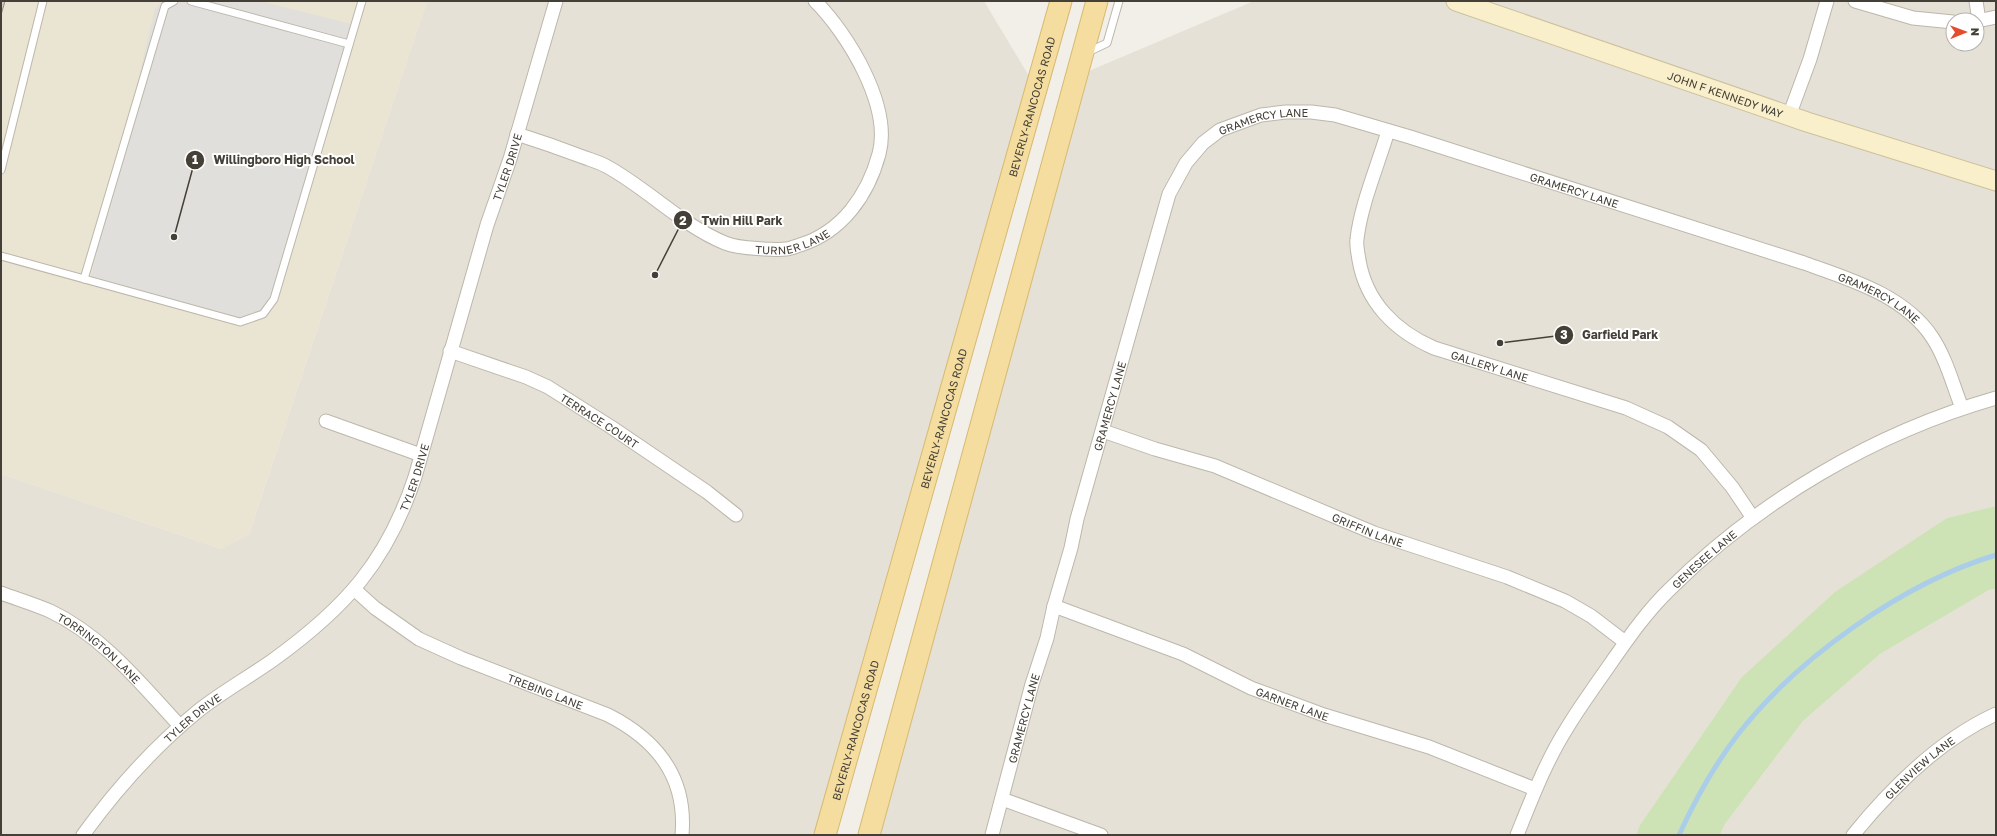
<svg xmlns="http://www.w3.org/2000/svg" width="1997" height="836" viewBox="0 0 1997 836" font-family="'Golos Text',sans-serif">
	<rect width="100%" height="100%" fill="#f2efe8"/>
	<g fill="#e5e1d6" fill-rule="evenodd">
		<polygon points="427,1 984,1 1029,76 825,835 1,835 1,474 221,549 249,534"/>
		<path d="M1254,1H1996V506L1947,518L1741,678L1640,825L1636,835H869L1077,76ZM1953,20H1977V44H1953Z"/>
		<polygon points="1996,589 1996,835 1720,835 1725,824 1803,721 1880,654 1989,590"/>
	</g>
	<polygon fill="#eae4d3" points="1,1 427,1 249,534 221,549 1,474"/>
	<polygon fill="#cde2b5" points="1996,506 1996,589 1989,590 1880,654 1803,721 1725,824 1720,835 1636,835 1640,825 1741,678 1835,592 1947,518"/>
	<polygon fill="#e1dfdc" points="163,1 260,1 355,25 274,299 263,314 240,322 90,280 155,9"/>
	<g fill="none" stroke-linecap="round" stroke-linejoin="round">
		<path stroke="#aacee9" stroke-width="5" d="M1679,835C1695,800 1715,764 1739,733C1799,657 1903,583 1996,555"/>
	</g>
	<polygon fill="#d2cbbe" stroke="#938e85" points="1,1 5,1 1,15"/>
	<g fill="none" stroke-linecap="round" stroke-linejoin="round">
		<defs>
			<g id="lane">
				<polyline points="191,1 349,44"/>
				<polyline points="1086,53 1107,43 1119,1"/>
				<polyline points="1,170 43,1"/>
				<polyline points="1,256 240,322 263,314 274,299 362,1"/>
				<polyline points="84,279 165,6 174,1"/>
			</g>
			<g id="street">
				<polyline points="1855,1 1913,18 1953,22"/>
				<polyline points="1976,1 1979,21"/>
				<polyline points="1977,21 1996,17"/>
				<polyline points="1789,116 1810,59 1827,1"/>
				<path id="s1" d="M1388,131C1378,165 1361,204 1357,239C1356,245 1358,253 1359,260C1366,302 1395,331 1434,348L1626,408L1668,427L1701,450L1732,487L1753,518"/>
				<path id="s2" d="M517,134C539,141 562,149 583,157C591,160 599,162 606,166C647,188 681,225 725,243C737,248 751,248 764,249C771,249 779,250 786,249C790,249 796,246 800,245C842,232 868,195 879,154C892,106 848,34 815,1"/>
				<path id="s3" d="M450,351L526,377L548,387L611,427L707,492L736,515"/>
				<polyline points="326,421 421,455"/>
				<path id="s4" d="M1103,431L1155,449L1215,466L1374,533L1507,577L1565,601L1591,616L1625,642"/>
				<path id="s5" d="M354,589L375,608L419,639L461,658L608,715C657,740 687,777 682,835"/>
				<path id="s6" d="M1,593C17,599 34,604 50,611C103,636 141,684 180,726"/>
				<path id="s7" d="M1054,606L1183,654L1251,688L1324,715L1429,747L1535,789"/>
				<polyline points="1002,799 1101,835"/>
				<path id="s8" d="M83,835C117,788 154,747 198,711C222,692 249,677 273,660C345,608 387,562 415,477L487,225L510,159L556,1"/>
				<path id="s9" d="M992,835L1032,684L1047,638L1054,606L1071,548L1077,519L1169,194L1186,163L1203,143L1220,130L1261,115L1286,112H1311L1335,115L1410,137L1804,263C1849,279 1904,295 1932,337C1946,358 1953,385 1962,408"/>
				<path id="s10" d="M1517,835C1532,798 1546,761 1567,728C1577,711 1588,696 1599,680C1621,649 1642,616 1670,589C1760,500 1874,433 1996,398"/>
				<path id="s11" d="M1853,835C1892,787 1939,740 1996,714"/>
			</g>
			<g id="secondary">
				<path id="s12" d="M1456,1L1807,122L1996,181"/>
			</g>
			<g id="primary">
				<path id="s13" d="M825,835L1061,1"/>
				<polyline points="869,835 1097,1"/>
			</g>
		</defs>
		<use href="#lane" stroke="#bdb7ab" stroke-width="9"/>
		<use href="#street" stroke="#bdb7ab" stroke-width="15"/>
		<use href="#secondary" stroke="#cdc19c" stroke-width="21"/>
		<use href="#primary" stroke="#d7ba71" stroke-width="23"/>
		<use href="#lane" stroke="#fff" stroke-width="7"/>
		<use href="#street" stroke="#fff" stroke-width="13"/>
		<use href="#secondary" stroke="#f9efcb" stroke-width="19"/>
		<use href="#primary" stroke="#f4dd9f" stroke-width="21"/>
	</g>
	<g text-anchor="middle" dominant-baseline="central" stroke-width="4" stroke-linejoin="round" paint-order="stroke">
		<g font-size="11" fill="#454037" stroke="#fff">
			<text stroke="none"><textPath href="#s12" startOffset="285">JOHN F KENNEDY WAY</textPath></text>
			<text stroke="none"><textPath href="#s13" startOffset="757">BEVERLY-RANCOCAS ROAD</textPath></text>
			<text stroke="none"><textPath href="#s9" startOffset="793">GRAMERCY LANE</textPath></text>
			<text stroke="none"><textPath href="#s8" startOffset="820">TYLER DRIVE</textPath></text>
			<text stroke="none"><textPath href="#s9" startOffset="1117">GRAMERCY LANE</textPath></text>
			<text stroke="none"><textPath href="#s2" startOffset="306">TURNER LANE</textPath></text>
			<text stroke="none"><textPath href="#s9" startOffset="1441">GRAMERCY LANE</textPath></text>
			<text stroke="none"><textPath href="#s1" startOffset="313">GALLERY LANE</textPath></text>
			<text stroke="none"><textPath href="#s9" startOffset="445">GRAMERCY LANE</textPath></text>
			<text stroke="none"><textPath href="#s13" startOffset="433">BEVERLY-RANCOCAS ROAD</textPath></text>
			<text stroke="none"><textPath href="#s3" startOffset="166">TERRACE COURT</textPath></text>
			<text stroke="none"><textPath href="#s8" startOffset="496">TYLER DRIVE</textPath></text>
			<text stroke="none"><textPath href="#s4" startOffset="283">GRIFFIN LANE</textPath></text>
			<text stroke="none"><textPath href="#s10" startOffset="337">GENESEE LANE</textPath></text>
			<text stroke="none"><textPath href="#s6" startOffset="114">TORRINGTON LANE</textPath></text>
			<text stroke="none"><textPath href="#s5" startOffset="219">TREBING LANE</textPath></text>
			<text stroke="none"><textPath href="#s7" startOffset="258">GARNER LANE</textPath></text>
			<text stroke="none"><textPath href="#s8" startOffset="161">TYLER DRIVE</textPath></text>
			<text stroke="none"><textPath href="#s9" startOffset="121">GRAMERCY LANE</textPath></text>
			<text stroke="none"><textPath href="#s13" startOffset="109">BEVERLY-RANCOCAS ROAD</textPath></text>
			<text stroke="none"><textPath href="#s11" startOffset="95">GLENVIEW LANE</textPath></text>
		</g>
	</g>
	<path fill="none" stroke="#454037" stroke-width="1.5" d="M174 237L195 160M655 275L683 220M1500 343L1564 335"/>
	<g fill="#454037" stroke="#fff" stroke-width="1.5">
		<circle cx="174" cy="237" r="4"/>
		<circle cx="655" cy="275" r="4"/>
		<circle cx="1500" cy="343" r="4"/>
		<circle cx="195" cy="160" r="10"/>
		<circle cx="683" cy="220" r="10"/>
		<circle cx="1564" cy="335" r="10"/>
	</g>
	<g font-size="12" text-anchor="middle" font-weight="bold" fill="#fff">
		<text x="195" y="164">1</text>
		<text x="683" y="225">2</text>
		<text x="1564" y="339">3</text>
	</g>
	<g font-size="12" text-anchor="middle" font-weight="bold" fill="#454037" stroke="#fff" stroke-width="4" stroke-linejoin="round" paint-order="stroke">
		<text x="284" y="164">Willingboro High School</text>
		<text x="742" y="225">Twin Hill Park</text>
		<text x="1620" y="339">Garfield Park</text>
	</g>
	<rect width="1997" height="836" fill="none" stroke="#454037" stroke-width="4"/>
	<g transform="translate(1965 32) rotate(89)"><circle r="19" fill="#ffffff" stroke="#b5b3af"/>
	<path d="M0-3L7 15L0 10L-7 15Z" fill="#e44c2d"/>
	<text y="-6" font-size="11" font-weight="bold" text-anchor="middle" fill="#454037">N</text>
	</g>
</svg>
